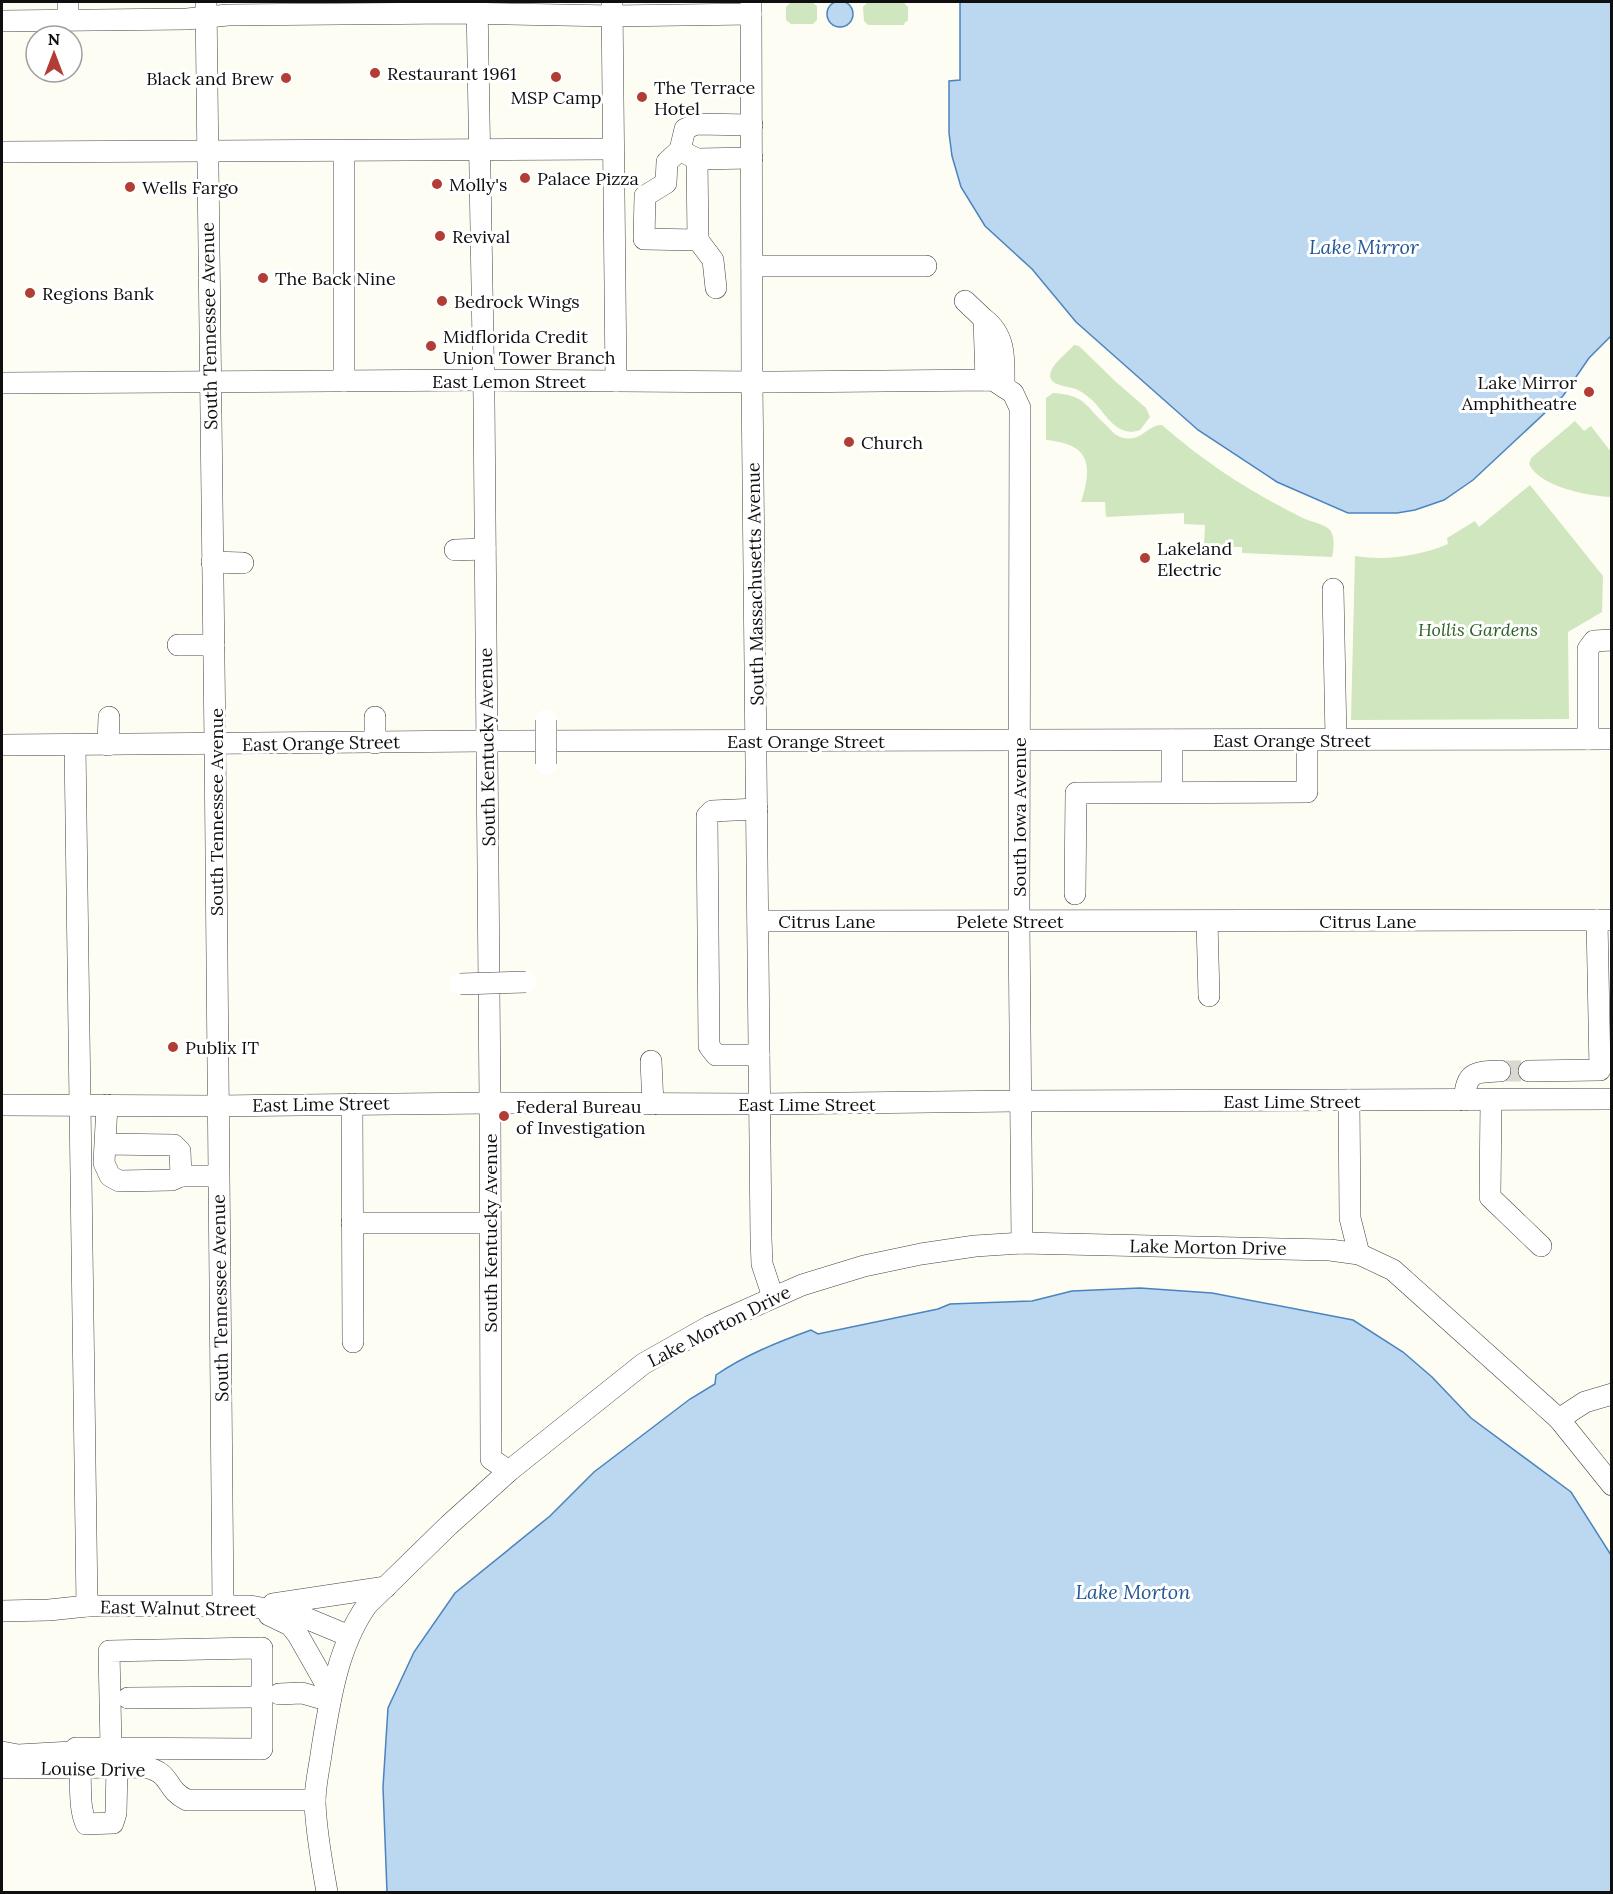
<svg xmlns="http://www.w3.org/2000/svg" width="1613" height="1894" viewBox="0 0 1613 1894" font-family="Lora,serif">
	<rect width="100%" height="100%" fill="#fefdf3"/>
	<g fill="#cfe6bf">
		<polygon points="790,3 813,3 817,6 817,20 813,24 791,24 786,20 786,7"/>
		<polygon points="867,3 904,3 908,7 908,21 905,22 904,25 868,25 864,21 863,7"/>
		<path d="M1074,345L1079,346L1116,382L1146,408L1150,417L1140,430C1119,438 1107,417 1095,403C1089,397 1084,393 1076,389C1068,386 1043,386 1052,369C1056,361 1068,352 1074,345Z"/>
		<path d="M1053,393C1086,395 1085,406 1107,426C1110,429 1114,434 1118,436C1140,446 1147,424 1162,425C1199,457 1232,480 1276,504C1285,509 1295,514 1305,519C1312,522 1325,524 1330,530C1335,536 1334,550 1332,557L1242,553V547H1204L1205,525L1184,524V513L1106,517L1105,502H1081C1093,464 1090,444 1046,440V398Z"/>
		<path d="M1575,421L1584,431L1591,426L1611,452V497C1588,496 1540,487 1529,464L1531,458Z"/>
		<path d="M1530,485L1603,576L1602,612L1568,632L1569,719L1351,720L1355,556C1387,561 1419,556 1448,544L1447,538L1475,521L1479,527Z"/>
	</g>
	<g fill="#bcd7f0" stroke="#4a84c0" stroke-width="1.5">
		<circle cx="840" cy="14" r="13"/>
		<polygon points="960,2 1611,2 1611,336 1589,358 1563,396 1473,480 1444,500 1415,510 1397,513 1348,513 1277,482 1198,430 1076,322 1032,269 985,226 961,187 952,156 949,133 949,81 960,80"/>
		<path d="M1140,1288L1212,1293L1353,1320L1403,1352L1432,1377L1471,1418L1571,1492L1611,1555V1892H387L383,1787L388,1708L414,1652L455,1593L550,1516L594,1472L690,1399L715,1384L716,1375C745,1355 778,1342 811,1330L818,1334L938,1309L950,1304L1032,1301L1072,1291Z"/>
	</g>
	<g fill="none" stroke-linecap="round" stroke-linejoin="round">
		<polyline stroke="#dad9d1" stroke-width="21" stroke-dasharray="21 10" stroke-linecap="butt" points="1500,1071 1529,1071"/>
		<defs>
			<g id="minor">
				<polyline points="68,2 68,20"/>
				<polyline points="206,2 215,744 223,1606"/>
				<polyline points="477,2 484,400 490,1103 491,1459 509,1471"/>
				<polyline points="612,2 616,381"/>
				<polyline points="751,2 752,382 761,1238 762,1264 773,1297"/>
				<polyline points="2,21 187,19 228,15 457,13 613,16 751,14"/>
				<polyline points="344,151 344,381"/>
				<polyline points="2,152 613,149"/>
				<polyline points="685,153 697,159 752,158"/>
				<polyline points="697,159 698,240 644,239 645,196 666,183 667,162 680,150 685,129 696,124 752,125"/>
				<polyline points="698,240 713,260 716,288"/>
				<polyline points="752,266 926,266"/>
				<polyline points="965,301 984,319"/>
				<path d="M986,380L984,319C1007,336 1004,362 1004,387"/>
				<polyline points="2,383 484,380 776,382 993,380 1013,393 1020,408 1019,921 1022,1243"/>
				<polyline points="455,550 485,549"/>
				<polyline points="212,562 243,563"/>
				<polyline points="1333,589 1336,739"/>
				<polyline points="178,645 214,645"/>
				<polyline points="375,717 375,743"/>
				<polyline points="1588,739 1588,649 1594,641 1612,640"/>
				<polyline points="2,745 486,741 1612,739"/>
				<polyline points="75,745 87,1606"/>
				<polyline points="108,745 109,717"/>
				<polyline points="1172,792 1172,740"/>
				<polyline points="757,809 712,811 707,816 709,1046 716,1055 759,1055"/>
				<polyline points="1075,894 1076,793 1307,792 1307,740"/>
				<polyline points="758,921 1612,920"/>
				<polyline points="1207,921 1209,996"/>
				<polyline points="651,1061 653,1104"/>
				<polyline points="1529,1071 1600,1070 1597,920"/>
				<polyline points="1349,1100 1350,1218 1359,1254"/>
				<path d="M1464,1100C1467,1072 1473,1072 1500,1071"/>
				<polyline points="1491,1100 1490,1197 1541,1246"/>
				<polyline points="352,1104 353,1342"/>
				<polyline points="2,1105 217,1106 490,1103 760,1104 1021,1101 1612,1099"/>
				<polyline points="105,1144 174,1145 180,1151 181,1176 172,1180 119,1181 110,1176 104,1163 107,1105"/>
				<polyline points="181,1176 218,1176"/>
				<polyline points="352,1223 490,1223"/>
				<polyline points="1559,1419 1585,1402 1612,1394"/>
				<polyline points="273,1604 386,1587"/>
				<polyline points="2,1611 49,1610 87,1606 250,1606 301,1616 349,1636"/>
				<polyline points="269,1615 290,1625 298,1635 331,1693"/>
				<polyline points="279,1694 302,1693 330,1701"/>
				<polyline points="128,1698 262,1697"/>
				<polyline points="2,1752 18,1755 72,1752 76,1748 262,1749 262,1648 109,1651 111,1747"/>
				<path d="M78,1756C83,1778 77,1803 86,1824L113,1823L116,1813L117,1767"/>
				<path d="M2,1768L145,1767C173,1773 164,1789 187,1800H315"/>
				<path d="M327,1892C322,1863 316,1833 315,1802C315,1784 320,1765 322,1748C330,1699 338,1646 367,1605L449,1525L509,1471L643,1364L710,1326L802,1285L864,1266L921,1254L975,1246L1022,1243L1330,1250L1359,1254L1393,1270L1559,1419L1612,1485"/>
			</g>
		</defs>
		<use href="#minor" stroke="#424242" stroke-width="22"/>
		<use href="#minor" stroke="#fff" stroke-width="21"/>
		<defs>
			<g id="minor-bridge">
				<polyline points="546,720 546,764"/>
				<polyline points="460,984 526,982"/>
			</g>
		</defs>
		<use href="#minor-bridge" stroke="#424242" stroke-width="22" stroke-linecap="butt"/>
		<use href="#minor-bridge" stroke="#fff" stroke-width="21"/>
	</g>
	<g fill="#b23d34" stroke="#fff" stroke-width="2">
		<circle cx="375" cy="73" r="6"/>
		<circle cx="556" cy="77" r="6"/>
		<circle cx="286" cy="78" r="6"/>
		<circle cx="642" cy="97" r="6"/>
		<circle cx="525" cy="178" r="6"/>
		<circle cx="437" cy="184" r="6"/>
		<circle cx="130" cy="187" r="6"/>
		<circle cx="440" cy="236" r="6"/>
		<circle cx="263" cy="278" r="6"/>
		<circle cx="30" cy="293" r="6"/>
		<circle cx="442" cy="301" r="6"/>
		<circle cx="431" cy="346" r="6"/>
		<circle cx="1589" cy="392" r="6"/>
		<circle cx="849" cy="442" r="6"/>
		<circle cx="1145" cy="558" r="6"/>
		<circle cx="173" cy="1047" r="6"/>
		<circle cx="504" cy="1116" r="6"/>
	</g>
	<g text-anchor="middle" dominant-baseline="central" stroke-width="6" stroke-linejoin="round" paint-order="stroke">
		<g font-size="18" fill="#0f0f0f" stroke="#fff" text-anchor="start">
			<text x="387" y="73">Restaurant 1961</text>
			<text x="274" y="78" text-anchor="end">Black and Brew</text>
			<text x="654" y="87">The Terrace<tspan x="654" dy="21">Hotel</tspan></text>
			<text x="556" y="97" text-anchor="middle">MSP Camp</text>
			<text x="537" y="178">Palace Pizza</text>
			<text x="449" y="184">Molly's</text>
			<text x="142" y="187">Wells Fargo</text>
			<text x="452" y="236">Revival</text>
			<text x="275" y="278">The Back Nine</text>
			<text x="42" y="293">Regions Bank</text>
			<text x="454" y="301">Bedrock Wings</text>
			<text x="443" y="336">Midflorida Credit<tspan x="443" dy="21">Union Tower Branch</tspan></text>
			<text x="1577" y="382" text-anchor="end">Lake Mirror<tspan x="1577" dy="21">Amphitheatre</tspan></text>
			<text x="861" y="442">Church</text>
			<text x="1157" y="548">Lakeland<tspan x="1157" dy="21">Electric</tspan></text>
			<text x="185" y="1047">Publix IT</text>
			<text x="516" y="1106">Federal Bureau<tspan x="516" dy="21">of Investigation</tspan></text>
		</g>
		<g font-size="18" fill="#0f0f0f" stroke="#fff">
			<text transform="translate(209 326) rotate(-91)">South Tennessee Avenue</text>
			<text x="509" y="381">East Lemon Street</text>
			<text transform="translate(755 584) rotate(-91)">South Massachusetts Avenue</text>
			<text x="1292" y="740">East Orange Street</text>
			<text x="806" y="741">East Orange Street</text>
			<text transform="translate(321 743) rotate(-1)">East Orange Street</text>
			<text transform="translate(487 747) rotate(-91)">South Kentucky Avenue</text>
			<text transform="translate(216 812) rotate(-90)">South Tennessee Avenue</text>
			<text transform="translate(1019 817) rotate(-90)">South Iowa Avenue</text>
			<text x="827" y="921">Citrus Lane</text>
			<text x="1010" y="921">Pelete Street</text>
			<text x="1368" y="921">Citrus Lane</text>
			<text x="1292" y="1101">East Lime Street</text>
			<text transform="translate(321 1104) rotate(-1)">East Lime Street</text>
			<text x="807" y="1104">East Lime Street</text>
			<text transform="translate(490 1233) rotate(-90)">South Kentucky Avenue</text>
			<text transform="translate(1208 1247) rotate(1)">Lake Morton Drive</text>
			<text transform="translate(220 1298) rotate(-91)">South Tennessee Avenue</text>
			<text transform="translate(719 1326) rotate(-27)">Lake Morton Drive</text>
			<text transform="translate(178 1608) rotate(1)">East Walnut Street</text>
			<text transform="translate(93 1769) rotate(1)">Louise Drive</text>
		</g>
		<g font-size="18" font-style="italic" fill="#2b6125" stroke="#fff">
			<text x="1478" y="629">Hollis Gardens</text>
		</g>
		<g font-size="20" font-style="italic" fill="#245795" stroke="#fff">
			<text x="1364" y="246">Lake Mirror</text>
			<text x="1133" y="1591">Lake Morton</text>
		</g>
	</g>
	<rect width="1613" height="1894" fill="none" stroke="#0f0f0f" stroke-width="6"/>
	<g transform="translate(54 54)"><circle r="28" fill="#ffffff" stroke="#9f9f9f" stroke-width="1.5"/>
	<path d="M0-4.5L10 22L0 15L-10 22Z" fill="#b23d34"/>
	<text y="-9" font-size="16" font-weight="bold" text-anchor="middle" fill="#0f0f0f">N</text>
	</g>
</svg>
